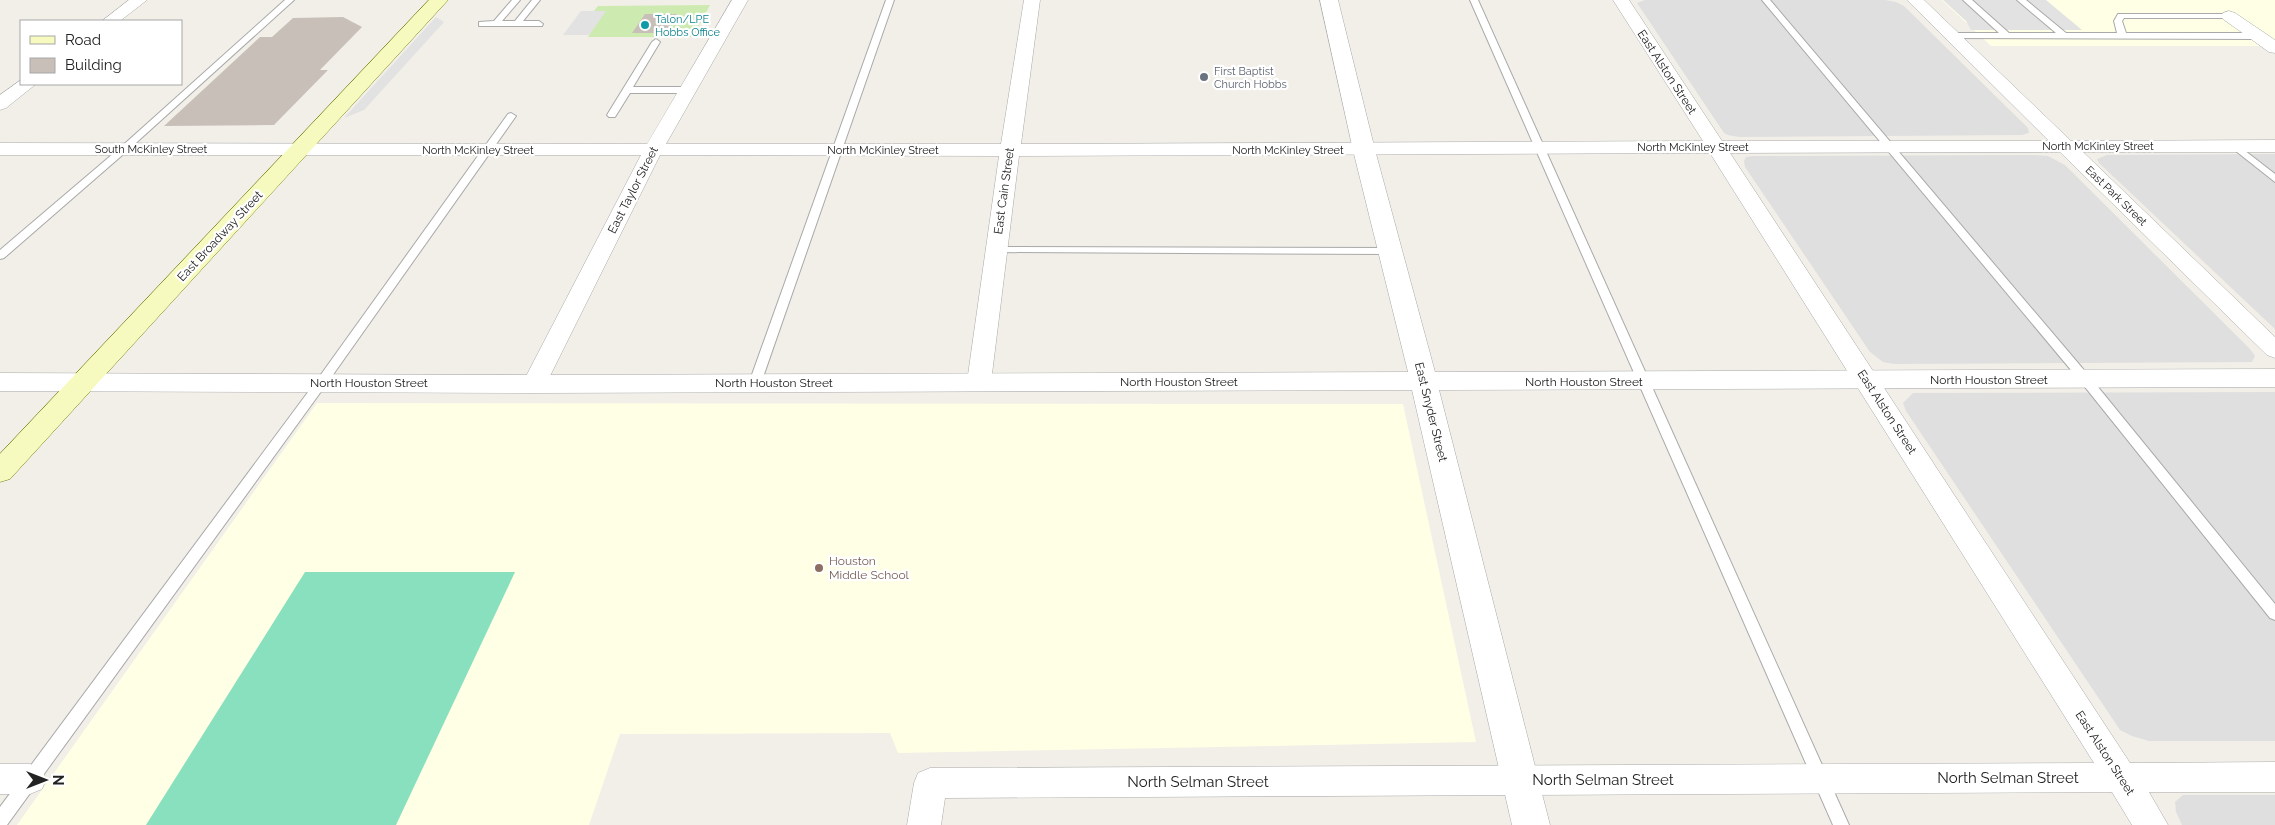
<svg xmlns="http://www.w3.org/2000/svg" width="2275" height="825" viewBox="0 0 2275 825" font-family="Raleway,sans-serif">
	<rect width="100%" height="100%" fill="#f2efe9"/>
	<g fill="#e0dfdf">
		<polygon points="1645,0 1885,0 1896,2 1904,6 2028,128 2029,133 2022,135 1739,137 1728,135 1724,133 1637,3"/>
		<polygon points="2275,154 2275,329 2099,163 2097,159 2107,155"/>
		<polygon points="2035,155 2048,156 2065,165 2250,349 2255,356 2252,362 1894,364 1883,362 1870,352 1745,167 1744,161 1746,157 1753,156"/>
		<polygon points="2275,392 2275,741 2149,741 2132,736 2120,730 1906,411 1903,403 1913,393"/>
		<polygon points="2183,795 2275,795 2275,825 2182,825 2176,812 2175,802"/>
	</g>
	<g fill="#ffffe5">
		<polygon points="1942,0 2275,0 2275,46 1991,46"/>
		<polygon points="317,403 1403,404 1476,742 898,753 890,733 620,734 589,825 17,825"/>
	</g>
	<polygon fill="#cdebb0" points="710,5 693,37 588,37 605,11 594,11 598,6"/>
	<polygon fill="#88e0be" points="305,572 515,572 396,825 146,825"/>
	<g fill="#e2e2e2">
		<polygon points="1943,0 2046,0 2082,30 1971,30 1966,21"/>
		<polygon points="581,11 606,11 589,35 563,35"/>
		<polygon points="436,17 444,22 364,110 344,118"/>
	</g>
	<g fill="#c7bfb8">
		<polygon points="645,14 677,14 665,33 632,33"/>
		<polygon points="343,17 362,27 320,70 328,70 274,125 164,126 260,37 272,37 293,18"/>
	</g>
	<g fill="none" stroke-linecap="round" stroke-linejoin="round">
		<defs>
			<g id="service">
				<polygon points="285,0 294,0 127,151 4,258 0,259 0,250 121,147"/>
				<polygon points="512,0 520,0 502,21 515,21 532,0 540,0 523,21 539,21 543,24 542,26 479,26 479,22 494,21"/>
				<polygon points="886,0 894,0 761,383 759,386 751,386 749,383"/>
				<polygon points="1470,0 1478,0 1849,825 1833,825"/>
				<polygon points="1762,0 1770,0 2089,376 2275,604 2275,620 2270,618 2081,382"/>
				<polygon points="1963,0 1972,0 2009,33 2056,33 2017,0 2026,0 2066,33 2117,33 2114,21 2118,14 2232,14 2232,18 2124,18 2122,21 2126,33 2257,33 2261,36 2257,39 1948,38 1947,36 1951,33 1999,33"/>
				<polygon points="656,39 660,42 633,87 688,87 693,90 688,93 630,93 615,117 609,117 607,115 652,42"/>
				<polygon points="511,113 516,116 325,386 7,825 0,825 0,807 317,380 508,114"/>
				<polygon points="2235,143 2275,174 2275,182 2232,148 2232,144"/>
				<polygon points="996,247 1390,248 1395,251 1390,254 992,252 991,250 992,248"/>
			</g>
			<g id="minor">
				<polygon points="129,0 147,0 120,21 102,21"/>
				<polygon points="732,0 748,0 666,144 1001,144 1024,0 1040,0 1021,144 1703,141 1613,0 1629,0 1722,141 2049,141 1907,0 1924,0 2071,141 2275,140 2275,152 2083,152 2275,337 2275,358 2267,355 2060,152 1730,153 2130,763 2275,762 2275,792 2149,792 2168,825 2132,825 2112,792 945,798 941,825 907,825 914,783 918,773 930,768 2094,763 1710,153 1019,156 991,382 988,388 979,390 970,388 967,382 999,156 660,155 546,384 543,390 534,392 525,390 522,384 641,155 0,155 0,143 647,144"/>
				<polygon points="2229,11 2235,13 2275,40 2275,53 2269,52 2223,19 2221,16 2223,13"/>
				<polygon points="21,80 21,84 36,84 6,108 0,110 0,95"/>
				<polygon points="0,764 30,764 42,769 46,779 42,789 30,794 0,794"/>
			</g>
			<polygon id="tertiary" points="1320,0 1338,0 1375,150 1435,372 2275,369 2275,387 1439,390 1550,825 1512,825 1412,390 534,393 0,391 0,373 534,375 1408,372 1353,150"/>
			<polygon id="secondary" points="429,0 448,0 10,479 0,482 0,454"/>
		</defs>
		<use href="#service" stroke="#a9a9a9" stroke-width="2"/>
		<use href="#minor" stroke="#a9a9a9" stroke-width="1"/>
		<use href="#tertiary" stroke="#a9a9a9" stroke-width="1"/>
		<use href="#secondary" stroke="#707d05" stroke-width="1"/>
		<use href="#service" fill="#fff" fill-rule="evenodd"/>
		<use href="#minor" fill="#fff" fill-rule="evenodd"/>
		<use href="#tertiary" fill="#fff" fill-rule="evenodd"/>
		<use href="#secondary" fill="#f7fabf" fill-rule="evenodd"/>
	</g>
	<circle fill="#0f9aa8" stroke="#fff" stroke-width="2" cx="645" cy="25" r="5"/>
	<circle fill="#6b7280" stroke="#fff" stroke-width="2" cx="1204" cy="77" r="5"/>
	<circle fill="#8d6e63" stroke="#fff" stroke-width="2" cx="819" cy="568" r="5"/>
	<g text-anchor="middle" dominant-baseline="central" stroke-width="4.5" stroke-linejoin="round" paint-order="stroke">
		<g font-size="11" fill="#0d838f" stroke="#fff" text-anchor="start">
			<text x="655" y="19">Talon/LPE<tspan x="655" dy="13">Hobbs Office</tspan></text>
		</g>
		<g font-size="11" fill="#5b616d" stroke="#fff" text-anchor="start">
			<text x="1214" y="71">First Baptist<tspan x="1214" dy="13">Church Hobbs</tspan></text>
		</g>
		<g font-size="11" fill="#222" stroke="#fff">
			<text x="2098" y="146">North McKinley Street</text>
			<text x="1693" y="147">North McKinley Street</text>
			<text x="151" y="149">South McKinley Street</text>
			<text x="478" y="150">North McKinley Street</text>
			<text x="883" y="150">North McKinley Street</text>
			<text x="1288" y="150">North McKinley Street</text>
			<text transform="translate(2116 196) rotate(44)">East Park Street</text>
		</g>
		<g font-size="12" fill="#222" stroke="#fff">
			<text transform="translate(1667 72) rotate(57)">East Alston Street</text>
			<text transform="translate(633 190) rotate(-63)">East Taylor Street</text>
			<text transform="translate(1004 191) rotate(-82)">East Cain Street</text>
			<text transform="translate(220 236) rotate(-47)">East Broadway Street</text>
			<text x="1989" y="380">North Houston Street</text>
			<text x="1179" y="382">North Houston Street</text>
			<text x="1584" y="382">North Houston Street</text>
			<text x="369" y="383">North Houston Street</text>
			<text x="774" y="383">North Houston Street</text>
			<text transform="translate(1431 412) rotate(76)">East Snyder Street</text>
			<text transform="translate(1887 412) rotate(57)">East Alston Street</text>
			<text transform="translate(2105 753) rotate(57)">East Alston Street</text>
		</g>
		<g font-size="12" fill="#785e54" stroke="#fff" text-anchor="start">
			<text x="829" y="561">Houston<tspan x="829" dy="14">Middle School</tspan></text>
		</g>
		<g font-size="15" fill="#222" stroke="#fff">
			<text x="2008" y="778">North Selman Street</text>
			<text x="1603" y="780">North Selman Street</text>
			<text x="1198" y="782">North Selman Street</text>
		</g>
	</g>
	<rect x="20" y="20" width="162" height="65" fill="#ffffff" stroke="#a7a7a7"/>
	<rect x="30" y="36" width="25" height="8" fill="#f7fabf" stroke="#a7a7a7"/>
	<text x="65" y="45" font-size="15" fill="#222222">Road</text>
	<rect x="30" y="58" width="25" height="15" fill="#c7bfb8" stroke="#a7a7a7"/>
	<text x="65" y="70" font-size="15" fill="#222222">Building</text>
	<g transform="translate(45 780) rotate(90)" stroke="#ffffff" stroke-width="4" paint-order="stroke">
	<path d="M0-4L9 19L0 12L-9 19Z" fill="#222222"/>
	<text y="-8" font-size="14" font-weight="bold" text-anchor="middle" fill="#222222">N</text>
	</g>
</svg>
